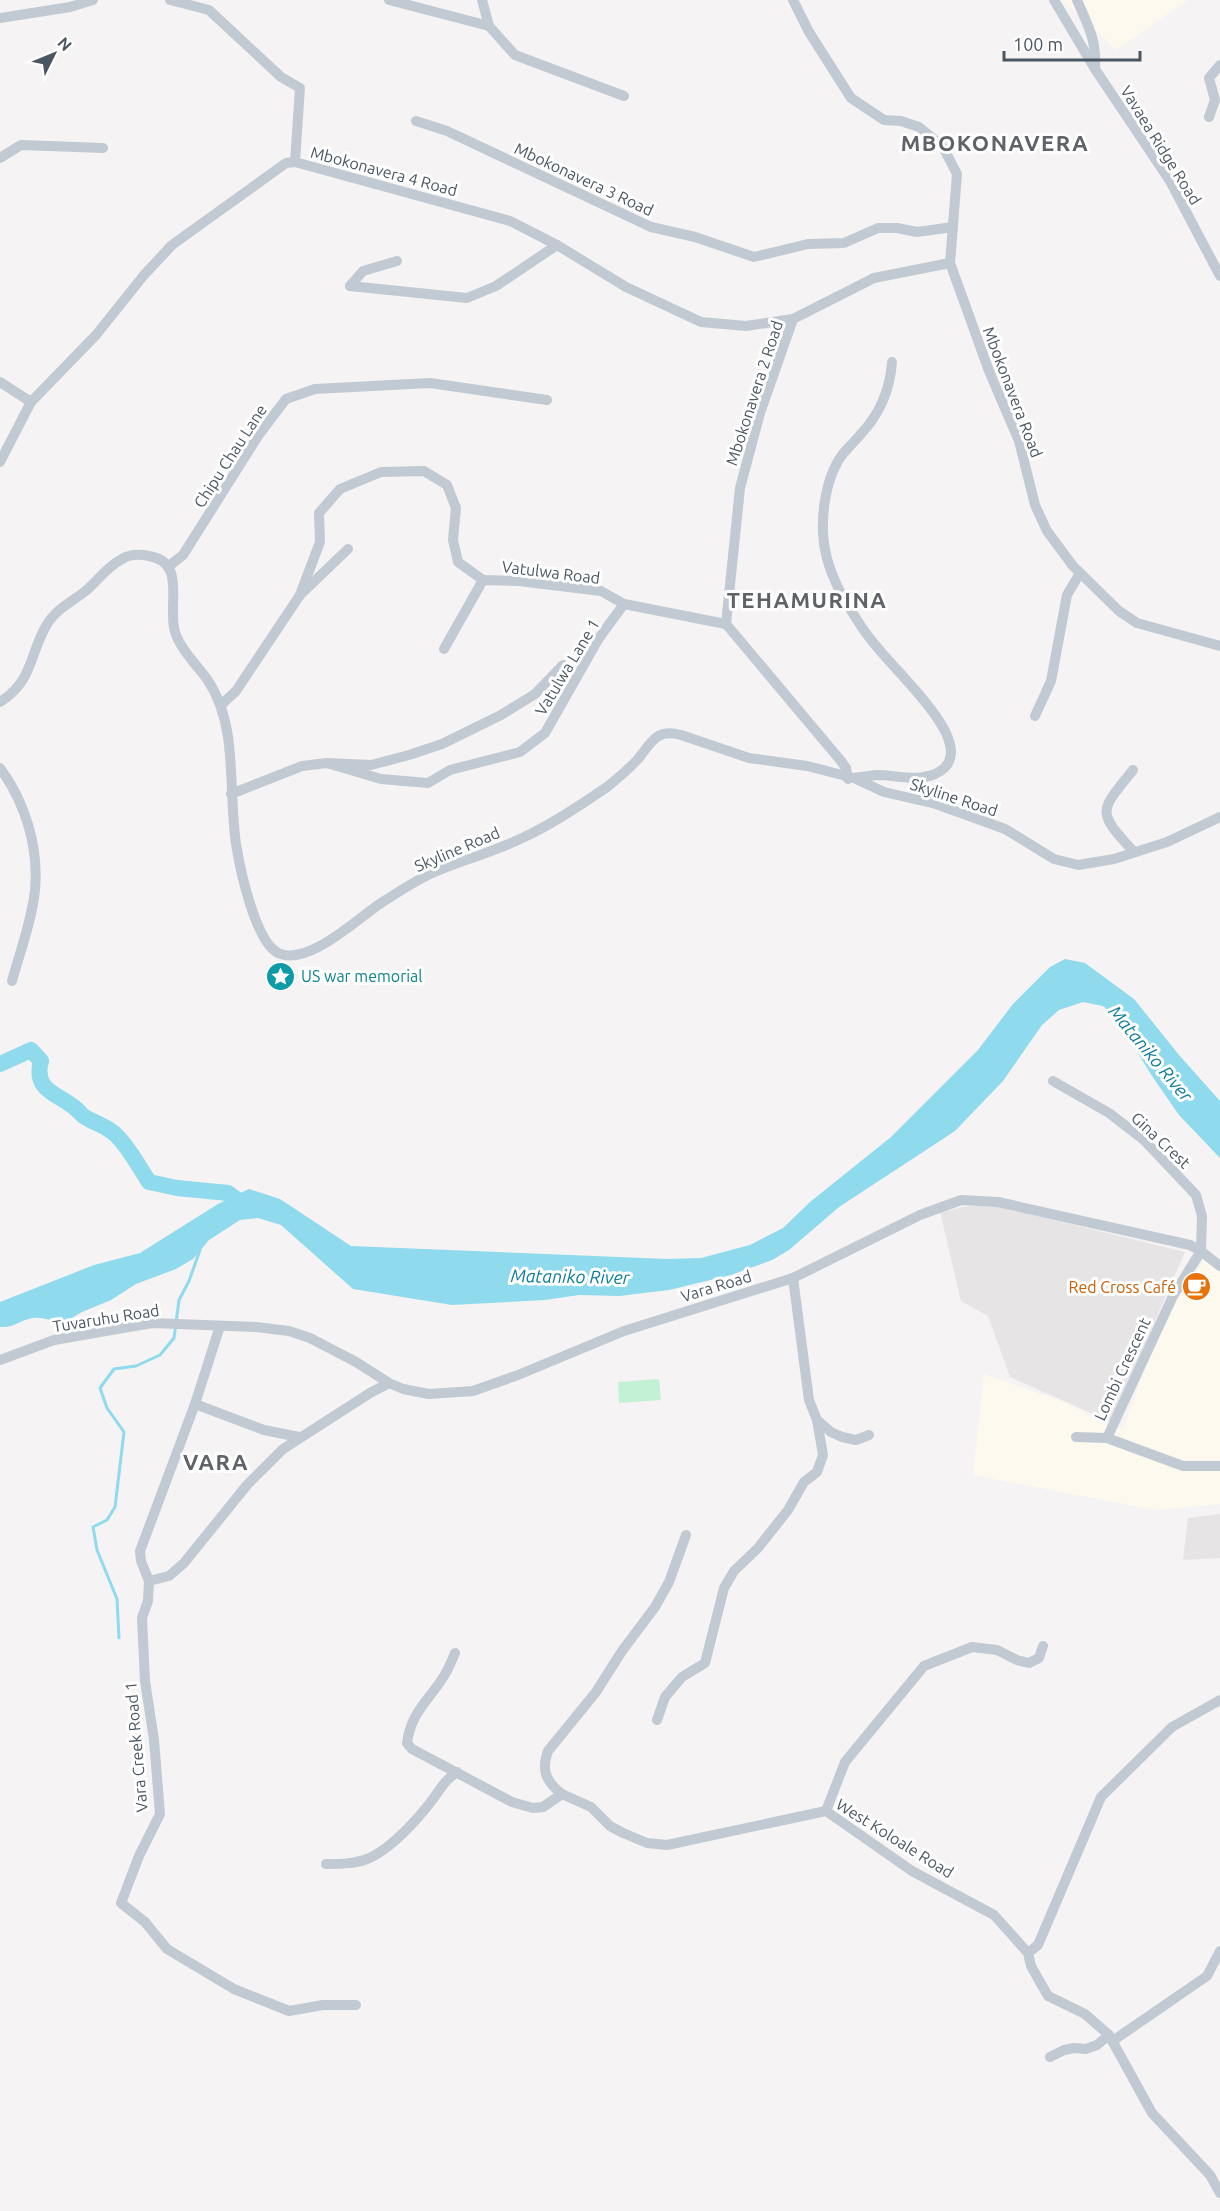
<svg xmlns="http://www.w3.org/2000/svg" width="1220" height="2211" viewBox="0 0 1220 2211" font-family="Ubuntu,sans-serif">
	<rect width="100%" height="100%" fill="#f5f3f3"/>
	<g fill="#fdf9ef">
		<polygon points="1062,0 1188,0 1116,50"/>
		<polygon points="1207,1256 1220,1267 1220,1504 1155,1510 973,1475 984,1374 1066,1403 1104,1424 1123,1429 1164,1315"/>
	</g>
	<g fill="#e6e4e5">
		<polygon points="969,1206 998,1206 1185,1252 1111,1422 1010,1377 988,1316 961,1301 940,1212"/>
		<polygon points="1220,1514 1220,1558 1183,1560 1188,1518"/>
	</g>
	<polygon fill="#c3f1d5" points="659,1379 661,1400 619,1403 618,1382"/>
	<path fill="#90daee" d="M1065,959L1085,963L1134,999L1179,1055L1220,1101V1158L1179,1115L1152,1076L1117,1019L1103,1006L1083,1002L1059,1010L1042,1025L1003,1081L955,1131L839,1207L789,1250L772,1260L731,1275L669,1290L619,1296L579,1295L545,1300L452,1305L353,1289L281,1225L258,1218L240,1220L209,1240L193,1259L176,1269L136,1284L111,1300L82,1312L63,1323C53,1321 42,1317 33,1318C19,1320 15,1328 0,1327V1302L94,1265L140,1253L218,1204L249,1189L280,1199L351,1246L668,1259L701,1258L750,1245L783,1228L810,1202L891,1137L978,1050L1013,1004L1050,967Z"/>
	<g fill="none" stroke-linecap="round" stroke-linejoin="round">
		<polyline stroke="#90daee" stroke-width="3" points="119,1638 117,1599 97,1550 93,1527 107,1520 115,1507 124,1432 107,1408 100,1388 114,1369 136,1366 160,1355 174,1338 179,1300 189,1281 200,1250"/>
		<path stroke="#90daee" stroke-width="16" d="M0,1064L31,1050L41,1061C33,1091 57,1093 75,1108C79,1111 81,1115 85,1117C96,1124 108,1126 117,1136C130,1149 139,1167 149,1182L177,1188L228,1193L243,1204"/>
		<g stroke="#c1cad2" stroke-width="10">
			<polyline points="170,0 209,10 281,77 300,88 295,162"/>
			<polyline points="389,0 489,26 515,55 624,96"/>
			<polyline points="482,0 489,26"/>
			<polyline points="793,0 809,32 851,98 884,120 901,121 919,127 943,147 957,174 950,263 989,371 1019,441 1035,505 1047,531 1073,566 1119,611 1137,623 1220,646"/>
			<polyline points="1054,0 1095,69 1170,181 1220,276"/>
			<path d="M1077,0C1088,26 1097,40 1095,69"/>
			<polyline points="0,18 70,7 93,0"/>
			<polyline points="1209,117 1215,100 1209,78 1220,65"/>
			<polyline points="416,121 447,131 651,227 695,237 754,257 808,244 844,243 878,228 897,228 917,232 953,227"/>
			<polyline points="0,158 21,145 103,148"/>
			<polyline points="350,286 467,298 496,286 557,245"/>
			<polyline points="350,286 363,271 397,261"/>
			<polyline points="793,319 760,413 740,488 726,624 841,761 846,768 848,779"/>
			<polyline points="0,382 31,402"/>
			<polyline points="0,462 31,402 96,335 144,275 172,245 286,163 295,162 510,221 557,245 626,287 701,322 746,326 793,319 874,278 950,263"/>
			<polyline points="169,566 183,555 258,436 286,399 315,389 430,383 547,400"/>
			<polyline points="300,595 320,542 319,513 340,489 381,472 424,471 447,485 456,508 453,540 458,562 483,580"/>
			<polyline points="444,649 483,580 519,581 601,591 624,604 726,624"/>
			<path d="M0,702C33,681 29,656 46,626C55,609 74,601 88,589C99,579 108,566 122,559C130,554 139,554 149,556C187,562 167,605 175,632C181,650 196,664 207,679C219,697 225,716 228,737C233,772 231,809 236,844C240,869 255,941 278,953C308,967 358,918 381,903C397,893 413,882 430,874C459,861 491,853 520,839C551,825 579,806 607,787C617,779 628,770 637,760C651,744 655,728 681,735L749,758L807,766L854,778L884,792L936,804L1005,829L1054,859L1078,865L1114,859L1167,842L1220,817"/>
			<polyline points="222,704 236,691 300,595 348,549"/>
			<polyline points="1035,716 1051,681 1067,595 1080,573"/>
			<polyline points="327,763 381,779 428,783 450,770 520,752 545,733 599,638 624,604"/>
			<path d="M0,768C25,802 39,847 35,890C32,920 20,952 12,981"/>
			<path d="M1133,770C1099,812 1096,811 1134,852"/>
			<path d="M854,778C861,777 869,776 876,775C897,775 915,782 935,774C980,754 917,693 901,674C888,660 874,645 863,629C843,599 825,570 823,534C822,511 826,483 837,463C842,452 853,444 860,435C880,414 890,391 892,362"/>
			<polyline points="231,794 302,766 327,763 371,765 409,755 442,744 501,715 535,694 563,665"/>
			<polyline points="1053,1081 1109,1113 1144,1140 1196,1195 1202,1216 1201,1251 1173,1296 1107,1438"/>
			<polyline points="793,1278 809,1400 817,1420 831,1432 842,1437 856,1440 869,1435"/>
			<polyline points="220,1326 195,1404 140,1551 141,1561 149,1581 148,1601 142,1618 145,1681 154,1740 160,1814 139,1856 121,1903 145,1922 167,1949 234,1989 289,2011 323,2005 356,2005"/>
			<polyline points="0,1360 54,1340 152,1323 256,1327 289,1331 310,1338 356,1362 389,1383 403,1389 429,1394 473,1391 518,1375 624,1331 793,1278 920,1215 961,1200 998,1202 1190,1245 1201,1251 1220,1266"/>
			<polyline points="195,1404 264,1430 299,1437"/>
			<polyline points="1076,1437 1107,1438 1183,1466 1220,1466"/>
			<polyline points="149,1581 169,1576 184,1563 247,1485 283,1449 370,1393 389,1383"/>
			<path d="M455,1653C451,1663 447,1673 440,1682C425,1704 411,1714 407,1743L412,1749L512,1802L533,1808L543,1807L562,1794L591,1807L610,1826L623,1833L647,1843L667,1845L826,1811L912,1871L994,1915L1028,1953L1031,1966L1048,1996L1085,2014L1109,2035L1152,2113L1210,2175L1220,2193"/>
			<polyline points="657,1720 665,1697 682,1677 705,1663 724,1588 734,1571 758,1548 788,1510 804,1482 817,1472 823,1455 817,1420"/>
			<path d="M562,1794C546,1782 541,1770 548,1751L596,1692L622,1651L655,1607L669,1582L686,1535"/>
			<polyline points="826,1811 845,1762 924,1666 972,1647 997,1650 1017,1660 1029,1663 1039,1658 1043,1646"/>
			<path d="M326,1864C340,1864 354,1864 367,1859C390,1850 418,1819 433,1799C441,1788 445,1780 457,1772"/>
			<polyline points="1028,1953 1038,1945 1101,1797 1172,1727 1220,1700"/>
			<polyline points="1114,2040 1207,1976 1220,1951"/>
			<polyline points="1050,2057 1064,2050 1074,2048 1086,2049 1097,2045 1109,2035"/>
		</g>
	</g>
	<defs>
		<symbol id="sight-disc" viewBox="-11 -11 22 22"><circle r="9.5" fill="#0f9aa8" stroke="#fff"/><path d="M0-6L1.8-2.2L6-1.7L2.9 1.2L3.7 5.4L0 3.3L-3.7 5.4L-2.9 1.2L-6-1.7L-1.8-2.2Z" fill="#fff"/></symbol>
		<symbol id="cafe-disc" viewBox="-11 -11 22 22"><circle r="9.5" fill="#e8710a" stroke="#fff"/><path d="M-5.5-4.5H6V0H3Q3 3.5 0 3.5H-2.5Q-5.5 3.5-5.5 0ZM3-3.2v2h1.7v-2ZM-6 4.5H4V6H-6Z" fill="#fff"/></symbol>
	</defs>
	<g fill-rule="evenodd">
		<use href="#sight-disc" x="264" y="960" width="33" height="33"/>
		<use href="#cafe-disc" x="1180" y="1270" width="33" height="33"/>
	</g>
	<g text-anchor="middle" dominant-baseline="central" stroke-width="6" stroke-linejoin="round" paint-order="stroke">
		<g font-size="16" fill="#4a5661" stroke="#fff">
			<text transform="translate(1161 145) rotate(58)">Vavaea Ridge Road</text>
			<text transform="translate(384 171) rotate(15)">Mbokonavera 4 Road</text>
			<text transform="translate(584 179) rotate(25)">Mbokonavera 3 Road</text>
			<text transform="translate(1013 392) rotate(69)">Mbokonavera Road</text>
			<text transform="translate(754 393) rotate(-72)">Mbokonavera 2 Road</text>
			<text transform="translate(230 456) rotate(-57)">Chipu Chau Lane</text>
			<text transform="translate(551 572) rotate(7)">Vatulwa Road</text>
			<text transform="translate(567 667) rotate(-59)">Vatulwa Lane 1</text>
			<text transform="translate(954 797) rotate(18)">Skyline Road</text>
			<text transform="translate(457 849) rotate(-23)">Skyline Road</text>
			<text transform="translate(1161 1140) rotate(43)">Gina Crest</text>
			<text transform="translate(716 1286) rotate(-17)">Vara Road</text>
			<text transform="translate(106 1318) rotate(-9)">Tuvaruhu Road</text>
			<text transform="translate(1122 1369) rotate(-65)">Lombi Crescent</text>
			<text transform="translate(136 1747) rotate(-95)">Vara Creek Road 1</text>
			<text transform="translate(895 1838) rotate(32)">West Koloale Road</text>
		</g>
		<g font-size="16" fill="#0d838f" stroke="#fff" text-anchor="start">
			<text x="301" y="976">US war memorial</text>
		</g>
		<g font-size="16" fill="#c56008" stroke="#fff" text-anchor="end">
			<text x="1176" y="1287">Red Cross Café</text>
		</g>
		<g font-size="18" font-style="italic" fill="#0c7c9b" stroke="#fff">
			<text transform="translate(1151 1053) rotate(50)">Mataniko River</text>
			<text transform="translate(570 1276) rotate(1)">Mataniko River</text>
		</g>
		<g font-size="22" font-weight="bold" letter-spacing="1.5" fill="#5f6368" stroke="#fff">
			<text x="995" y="142">MBOKONAVERA</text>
			<text x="807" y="599">TEHAMURINA</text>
			<text x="216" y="1461">VARA</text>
		</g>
	</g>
	<g transform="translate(54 54) rotate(47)" stroke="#ffffff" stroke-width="4.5" paint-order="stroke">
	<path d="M0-4.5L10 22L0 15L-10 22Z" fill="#4a5661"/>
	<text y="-9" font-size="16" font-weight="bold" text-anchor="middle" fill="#4a5661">N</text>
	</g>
	<path d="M1004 51v9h136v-9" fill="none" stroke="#4a5661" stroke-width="3"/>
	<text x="1013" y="51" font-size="18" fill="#4a5661" stroke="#ffffff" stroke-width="4.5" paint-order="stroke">100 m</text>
</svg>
